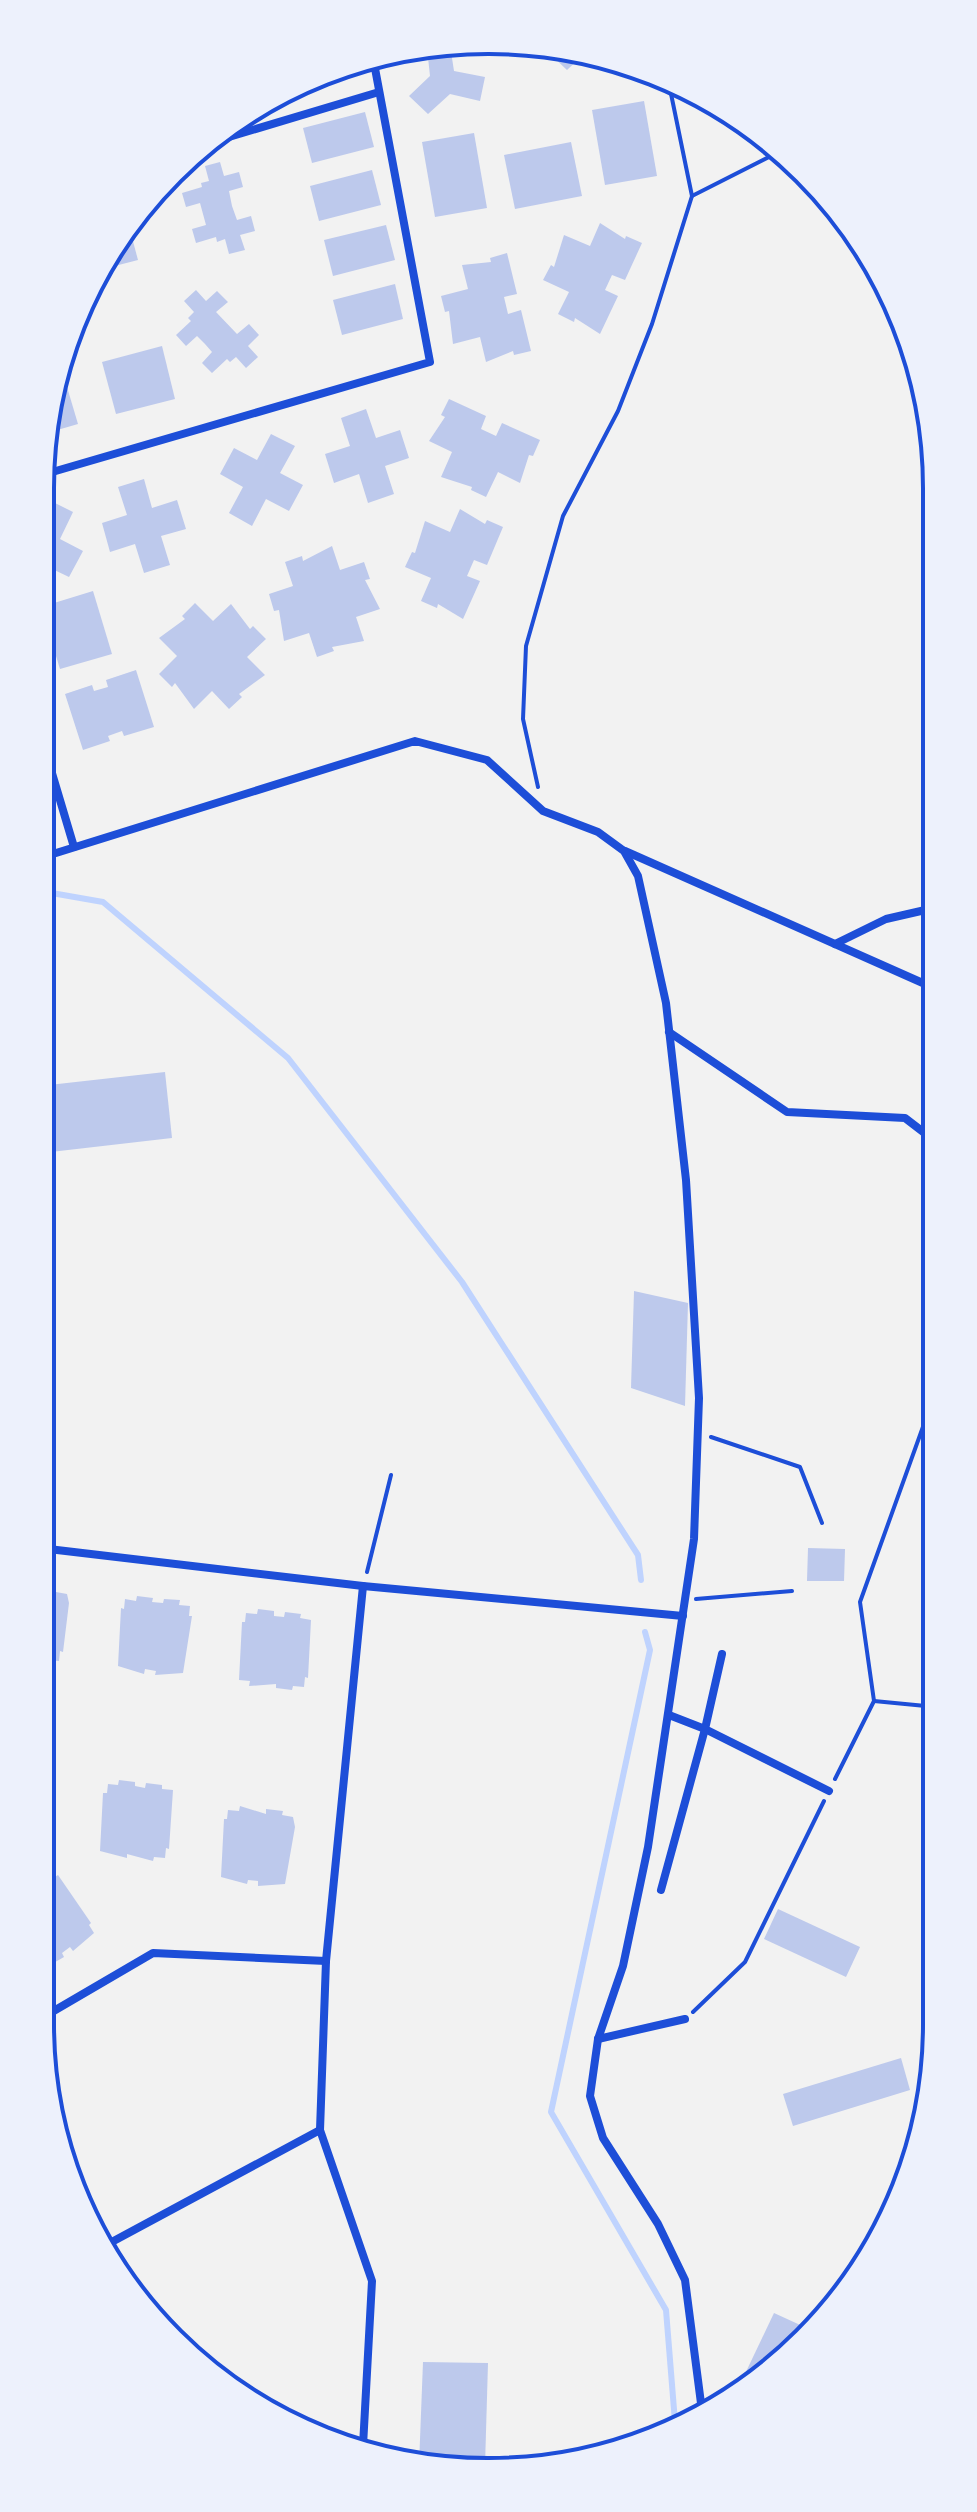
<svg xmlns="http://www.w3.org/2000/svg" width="977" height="2512" viewBox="0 0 977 2512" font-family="Rubik,sans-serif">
	<rect width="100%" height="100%" fill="#f2f2f2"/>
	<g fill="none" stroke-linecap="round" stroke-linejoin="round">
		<g stroke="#bfd3fe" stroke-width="6">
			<polyline points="40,888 46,892 103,902 288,1058 462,1282 638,1555 641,1580"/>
			<polyline points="645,1632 650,1650 551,2112 666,2310 675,2422"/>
		</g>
	</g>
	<g fill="#bdc9ec">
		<polygon points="441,45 450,45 454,71 485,77 480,101 450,94 428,114 409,96 430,76 427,48"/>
		<polygon points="548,52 584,54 567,70"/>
		<polygon points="644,101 657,176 605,185 592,110"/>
		<polygon points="365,112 374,147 312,163 303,128"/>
		<polygon points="474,133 487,208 435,217 422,142"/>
		<polygon points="571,142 582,196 515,209 504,155"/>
		<polygon points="220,162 224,176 239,172 243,187 229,191 232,206 237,220 251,216 255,231 240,235 245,250 229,254 225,239 217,242 216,237 196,243 192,229 206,225 200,203 186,207 182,193 202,187 201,183 209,181 205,166"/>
		<polygon points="372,170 381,205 319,221 310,186"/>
		<polygon points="600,223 625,239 626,236 642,243 625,280 612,275 605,290 618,296 600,334 575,318 574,322 558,314 569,292 543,280 551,265 554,267 564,235 590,246"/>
		<polygon points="386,225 395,260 333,276 324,240"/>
		<polygon points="130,230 138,260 107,268 125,232"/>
		<polygon points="507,253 517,294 504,297 508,314 521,310 531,351 514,355 513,351 486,362 480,337 453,344 449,311 445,312 441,296 468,289 462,265 491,262 490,258"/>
		<polygon points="395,284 403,319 342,335 333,300"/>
		<polygon points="196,290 206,301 217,291 228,302 216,312 237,334 249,324 259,335 248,346 258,357 246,368 236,357 230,362 227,359 212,373 202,363 212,352 205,344 197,336 186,346 176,335 191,321 188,318 194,312 184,301"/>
		<polygon points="162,346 175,399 116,414 102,362"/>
		<polygon points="67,387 78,424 47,433 53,391"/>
		<polygon points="449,399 486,416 481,429 496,436 502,423 540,440 533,456 529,455 520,483 498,472 486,497 471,490 472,487 441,477 452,452 429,441 445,417 441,415"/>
		<polygon points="366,409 376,438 400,430 409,458 385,466 394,494 368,503 359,474 334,483 325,454 350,446 341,418"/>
		<polygon points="271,434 295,446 280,473 303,485 289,511 266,499 252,526 229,513 243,487 220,474 234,448 257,460"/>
		<polygon points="144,479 152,508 177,500 186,529 161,536 170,565 144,573 135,544 110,552 102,523 127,515 118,487"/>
		<polygon points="49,500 73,512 60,539 83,551 69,577 46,566 40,577 40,519"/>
		<polygon points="460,509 485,524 487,520 503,527 487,565 474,560 467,576 480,581 463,619 438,604 437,608 421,601 431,578 405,567 412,552 415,553 425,521 450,532"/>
		<polygon points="332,546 340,570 364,562 370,579 365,580 380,609 356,617 364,641 332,647 334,651 317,657 309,633 284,641 279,610 274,611 269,594 293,586 285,562 302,556 303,561"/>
		<polygon points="93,591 112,654 60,669 41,607"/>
		<polygon points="195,603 213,621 231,604 250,629 253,626 266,639 247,657 265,675 239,694 242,697 229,709 212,691 194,709 175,683 172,687 159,674 177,656 159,638 185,619 182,616"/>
		<polygon points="136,670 154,727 124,736 122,731 108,736 110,741 83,750 65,694 92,685 94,691 108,687 106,680"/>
		<polygon points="165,1072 172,1138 42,1153 40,1086"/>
		<polygon points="634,1291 688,1303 685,1406 631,1388"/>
		<polygon points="808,1548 845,1549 844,1581 807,1581"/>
		<polygon points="40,1586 56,1588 56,1592 67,1594 69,1603 63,1652 60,1651 59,1661 48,1660 48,1664 40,1663"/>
		<polygon points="137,1596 153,1598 152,1602 163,1603 164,1599 180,1600 179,1605 190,1606 189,1616 192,1616 183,1673 155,1675 156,1671 145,1669 144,1674 118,1666 121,1608 124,1609 125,1599 136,1601"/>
		<polygon points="258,1609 274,1611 274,1616 284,1617 285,1612 301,1614 300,1618 311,1620 308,1678 305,1677 304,1687 293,1686 292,1690 276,1688 276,1684 249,1686 250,1681 239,1680 242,1622 245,1622 246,1613 257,1614"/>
		<polygon points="119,1780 135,1782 135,1786 145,1788 146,1783 162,1785 162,1789 173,1790 169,1849 166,1848 165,1858 154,1857 153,1861 127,1854 127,1858 100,1851 103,1793 107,1793 108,1784 118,1785"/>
		<polygon points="240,1806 266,1814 266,1809 283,1811 282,1815 293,1817 295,1827 285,1884 258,1886 258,1881 248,1880 247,1884 221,1877 224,1819 227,1819 228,1810 239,1811"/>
		<polygon points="58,1875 91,1923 89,1925 94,1933 73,1951 70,1947 62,1953 64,1957 50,1965 48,1961 40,1966 40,1881 47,1877 49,1881"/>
		<polygon points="778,1909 860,1947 846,1977 764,1939"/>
		<polygon points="901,2058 910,2090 793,2126 783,2094"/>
		<polygon points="774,2313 809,2329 733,2399"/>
		<polygon points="423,2362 488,2363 485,2466 430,2468 419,2465"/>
	</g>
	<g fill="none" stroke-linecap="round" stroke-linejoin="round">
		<g stroke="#1d4ed8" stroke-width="4">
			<polyline points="692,196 779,152"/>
			<polyline points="538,787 523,719 526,646 563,516 618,411 652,324 692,196 669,84"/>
			<polyline points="711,1437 800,1467 822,1523"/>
			<polyline points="367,1572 391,1475"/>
			<polyline points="696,1599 792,1591"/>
			<polyline points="874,1701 936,1707"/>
			<polyline points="835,1779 874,1701 860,1602 924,1424 936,1426"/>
			<polyline points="693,2012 745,1962 824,1801"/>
		</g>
		<g stroke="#1d4ed8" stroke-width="8">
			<polyline points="219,140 379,92"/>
			<polyline points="42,475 430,362 374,63"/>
			<polyline points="40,733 74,847"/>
			<polyline points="625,851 934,988"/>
			<polyline points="40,858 415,741 487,760 543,811 598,832 624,851 638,876 666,1003 686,1180 699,1398 694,1539 648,1847 623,1966 598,2039 590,2096 603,2138 658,2224 685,2280 702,2411"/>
			<polyline points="835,944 886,919 934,908"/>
			<polyline points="669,1032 787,1112 905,1118 935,1141"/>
			<polyline points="40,1548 363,1586 683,1616"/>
			<polyline points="722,1654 705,1729 829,1791"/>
			<polyline points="661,1890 705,1729 669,1715"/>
			<polyline points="40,2019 153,1953 326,1961"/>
			<polyline points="598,2039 685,2019"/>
			<polyline points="320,2130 326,1961 363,1586"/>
			<polyline points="108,2244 320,2130 372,2281 363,2446"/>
		</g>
	</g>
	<path d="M0 0H977V2512H0ZM488 54H489A434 434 0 0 1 923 488V2024A434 434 0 0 1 489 2458H488A434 434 0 0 1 54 2024V488A434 434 0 0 1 488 54Z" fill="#edf1fc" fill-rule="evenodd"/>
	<path fill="none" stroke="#1d4ed8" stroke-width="4" d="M488 54H489A434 434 0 0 1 923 488V2024A434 434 0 0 1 489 2458H488A434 434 0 0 1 54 2024V488A434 434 0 0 1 488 54Z"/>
</svg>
